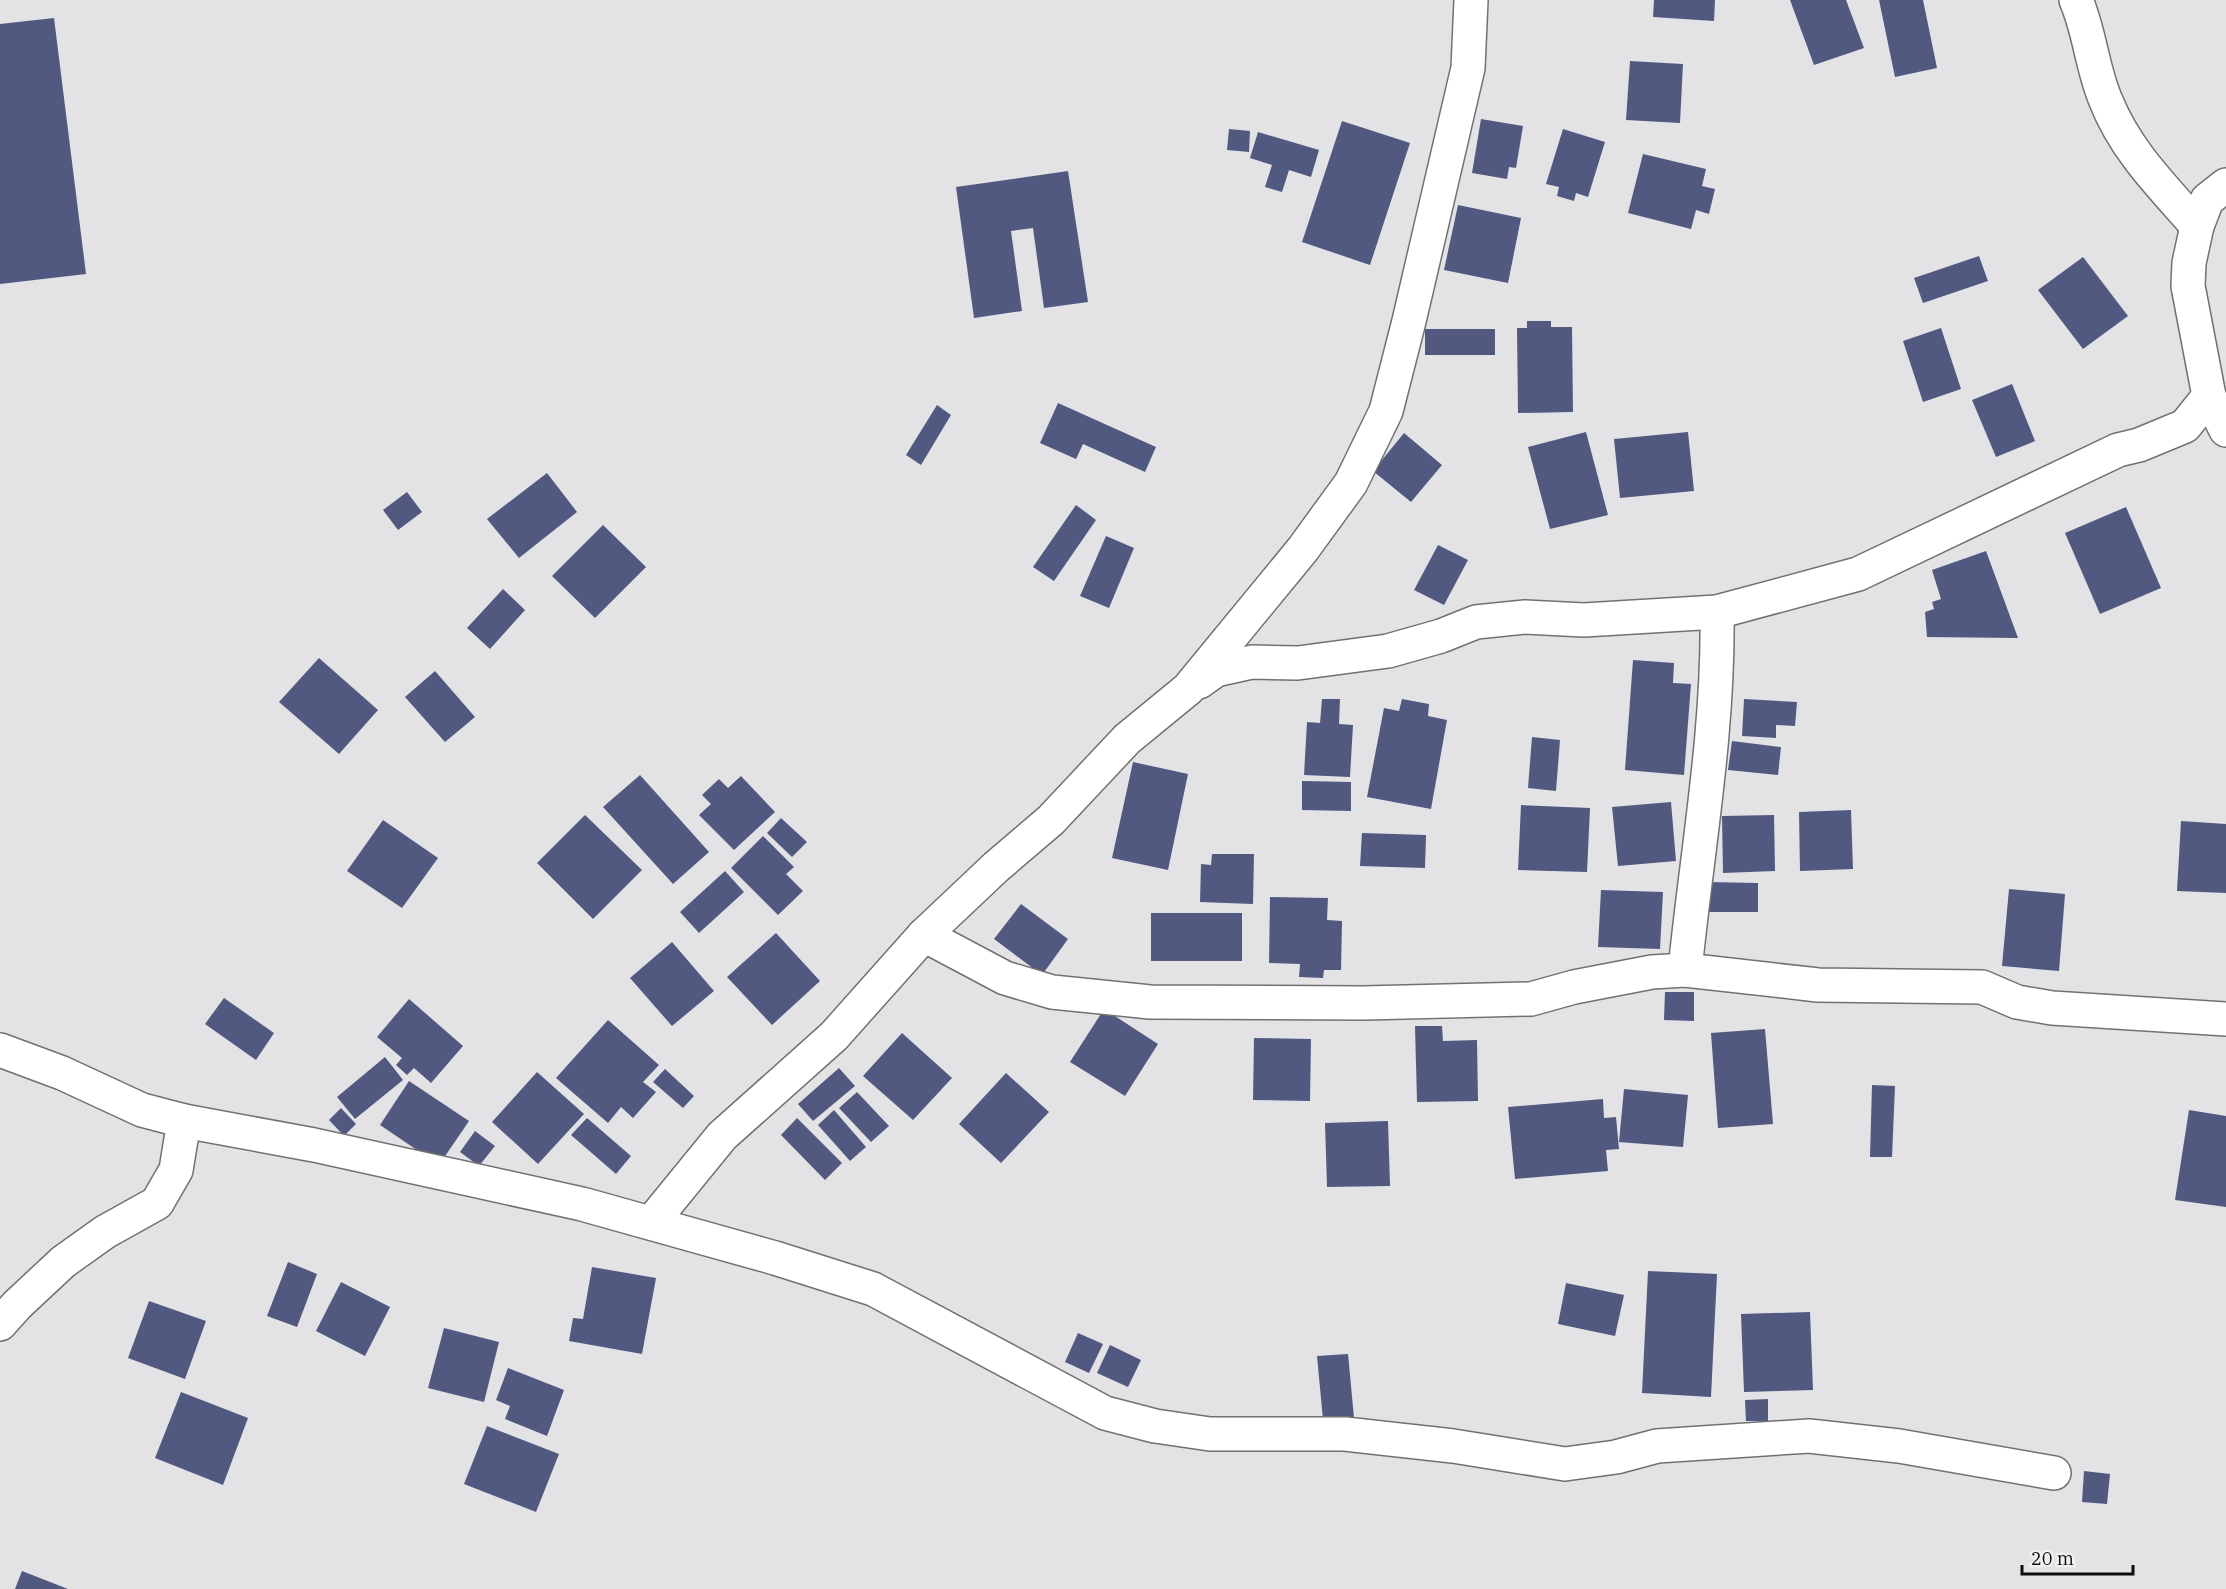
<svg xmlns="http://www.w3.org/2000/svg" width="2226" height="1589" viewBox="0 0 2226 1589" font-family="'IBM Plex Serif',serif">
	<rect width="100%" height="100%" fill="#e3e3e6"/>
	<g fill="#515980">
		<polygon points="1654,0 1715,0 1714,21 1653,17"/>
		<polygon points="1790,0 1846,0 1864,48 1814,65"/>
		<polygon points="1879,0 1923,0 1937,68 1895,77"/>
		<polygon points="54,18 86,274 0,284 0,24"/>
		<polygon points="1630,61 1683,64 1680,123 1626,120"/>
		<polygon points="1481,119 1523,126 1516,168 1509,167 1507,179 1472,173"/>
		<polygon points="1342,121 1410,143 1370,265 1302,242"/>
		<polygon points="1229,129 1250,131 1249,152 1227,150"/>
		<polygon points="1563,129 1605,142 1588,197 1576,193 1574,201 1557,196 1559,187 1546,184"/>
		<polygon points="1258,132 1319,150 1311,177 1289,170 1282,192 1265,187 1272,165 1250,158"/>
		<polygon points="1643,154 1706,169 1702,186 1715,189 1709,214 1696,210 1691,229 1628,213"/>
		<polygon points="1068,171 1088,302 1044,308 1033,228 1011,231 1022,311 974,318 956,187"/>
		<polygon points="1458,205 1521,218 1508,283 1444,270"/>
		<polygon points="1979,256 1988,281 1923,303 1914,278"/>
		<polygon points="2083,257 2128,316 2083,349 2038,290"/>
		<polygon points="1527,321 1551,321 1551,327 1572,327 1573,412 1518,413 1517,328 1527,328"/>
		<polygon points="1941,328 1961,389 1923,402 1903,341"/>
		<rect x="1425" y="329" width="70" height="26"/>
		<polygon points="2012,384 2035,441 1996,457 1972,400"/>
		<polygon points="1058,403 1156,447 1145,472 1083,444 1076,459 1040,443"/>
		<polygon points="937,405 951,415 921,465 906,455"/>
		<polygon points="1586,432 1608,515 1550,529 1528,447"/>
		<polygon points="1688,432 1694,491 1620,498 1614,439"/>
		<polygon points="1404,433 1442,465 1411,502 1373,471"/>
		<polygon points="547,473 577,512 519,558 487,519"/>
		<polygon points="407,492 422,512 398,530 383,510"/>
		<polygon points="1076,505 1096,520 1054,581 1033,567"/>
		<polygon points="2126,507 2161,588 2100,614 2065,533"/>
		<polygon points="603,525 646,567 595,618 552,576"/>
		<polygon points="1106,536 1134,548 1109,608 1080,596"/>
		<polygon points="1438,545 1468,560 1444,605 1414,590"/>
		<polygon points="1986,551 2018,638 1927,637 1925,612 1934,609 1932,602 1941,599 1932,570"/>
		<polygon points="503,589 525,610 490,649 467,628"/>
		<polygon points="319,658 378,710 339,754 279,702"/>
		<polygon points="1633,660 1674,663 1673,683 1691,684 1684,775 1625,770"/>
		<polygon points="435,671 475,717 445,742 405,697"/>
		<polygon points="1322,699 1340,699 1339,724 1353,725 1350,777 1304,775 1307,722 1320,723"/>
		<polygon points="1402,699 1429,704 1428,716 1447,720 1431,809 1367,797 1384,708 1399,711"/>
		<polygon points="1744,699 1797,702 1795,726 1776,725 1776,738 1742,736"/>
		<polygon points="1532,737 1560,740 1556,791 1528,788"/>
		<polygon points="1732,741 1781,747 1778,775 1728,770"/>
		<polygon points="1133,762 1188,774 1168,870 1112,858"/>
		<polygon points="640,775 709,852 673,884 603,807"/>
		<polygon points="741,776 775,812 734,850 699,815 711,804 702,795 719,779 728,788"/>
		<polygon points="1302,781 1351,782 1351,811 1302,810"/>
		<polygon points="1671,802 1676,861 1618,866 1612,807"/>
		<polygon points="1521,805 1590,808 1587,872 1518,870"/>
		<polygon points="1851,810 1853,869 1800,871 1799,812"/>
		<polygon points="585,815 642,870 593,919 537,863"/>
		<polygon points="1774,815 1775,871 1723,873 1722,816"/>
		<polygon points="781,818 807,842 792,857 767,833"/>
		<polygon points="383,820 438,858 402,908 347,871"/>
		<polygon points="2181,821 2226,824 2226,893 2177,891"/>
		<polygon points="1362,833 1426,835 1425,868 1360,866"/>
		<polygon points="763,836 794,867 786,874 803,891 778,915 731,868"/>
		<polygon points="1212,854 1254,854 1253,904 1200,902 1201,864 1211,865"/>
		<polygon points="725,871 744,892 699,933 680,912"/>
		<polygon points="1707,882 1758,883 1758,912 1706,912"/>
		<polygon points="2009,889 2065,894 2059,971 2002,966"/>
		<polygon points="1601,890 1663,892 1660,949 1598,947"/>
		<polygon points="1270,897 1328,898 1327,920 1342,921 1341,970 1324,970 1323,978 1299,977 1300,964 1269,963"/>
		<polygon points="1021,904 1068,939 1042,975 994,939"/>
		<rect x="1151" y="913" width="91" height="48"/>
		<polygon points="776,933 820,981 772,1025 727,977"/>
		<polygon points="672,942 714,991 672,1026 630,978"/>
		<polygon points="1665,992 1694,992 1694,1021 1664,1020"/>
		<polygon points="224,998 274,1033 256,1060 205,1024"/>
		<polygon points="409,999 463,1046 431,1083 414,1068 407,1075 396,1065 402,1058 377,1037"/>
		<polygon points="1104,1009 1158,1044 1125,1096 1070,1062"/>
		<polygon points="608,1020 659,1065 643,1082 656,1092 633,1118 621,1107 608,1123 556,1078"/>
		<polygon points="1415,1026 1442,1026 1443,1041 1477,1040 1478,1101 1417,1102"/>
		<polygon points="1765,1029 1773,1124 1718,1128 1711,1033"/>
		<polygon points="902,1033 952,1078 913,1120 863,1076"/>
		<polygon points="1254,1038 1311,1039 1310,1101 1253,1100"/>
		<polygon points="385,1057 403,1080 355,1119 337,1097"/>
		<polygon points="839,1068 855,1086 813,1121 798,1104"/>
		<polygon points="665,1069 694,1096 683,1108 653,1082"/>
		<polygon points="537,1072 584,1114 538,1164 492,1122"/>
		<polygon points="1006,1073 1049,1112 1001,1163 959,1124"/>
		<polygon points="409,1081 469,1121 439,1165 380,1125"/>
		<polygon points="1872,1085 1895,1086 1892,1157 1870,1157"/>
		<polygon points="1624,1089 1688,1095 1683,1147 1619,1142"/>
		<polygon points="857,1092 889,1126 871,1142 839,1108"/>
		<polygon points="1603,1099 1604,1118 1616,1117 1619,1149 1606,1150 1608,1171 1515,1179 1508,1107"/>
		<polygon points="341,1108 356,1124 344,1136 329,1120"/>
		<polygon points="834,1110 866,1147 850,1161 818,1125"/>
		<polygon points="2189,1110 2226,1116 2226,1207 2175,1200"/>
		<polygon points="587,1118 631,1156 616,1174 571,1135"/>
		<polygon points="797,1118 842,1163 825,1180 781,1135"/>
		<polygon points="1388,1121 1390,1186 1327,1187 1325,1123"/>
		<polygon points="475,1131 495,1146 479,1166 460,1152"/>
		<polygon points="288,1262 317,1274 297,1327 267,1316"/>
		<polygon points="592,1267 656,1278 642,1354 569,1341 573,1318 583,1319"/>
		<polygon points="1648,1271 1717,1274 1711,1397 1642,1393"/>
		<polygon points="341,1282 390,1307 365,1356 316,1331"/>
		<polygon points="1566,1283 1624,1295 1615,1336 1558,1324"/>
		<polygon points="149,1301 206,1321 185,1379 128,1358"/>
		<polygon points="1810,1312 1813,1390 1744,1392 1741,1314"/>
		<polygon points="444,1328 499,1342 484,1402 428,1388"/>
		<polygon points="1078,1333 1103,1344 1089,1373 1065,1362"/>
		<polygon points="1110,1345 1141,1360 1128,1387 1097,1373"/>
		<polygon points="1348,1354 1354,1418 1323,1420 1317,1356"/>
		<polygon points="508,1368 564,1390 547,1436 505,1419 510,1406 496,1400"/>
		<polygon points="181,1392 248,1418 223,1485 155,1458"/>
		<polygon points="1768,1399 1768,1421 1746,1421 1745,1400"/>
		<polygon points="487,1426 559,1454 536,1512 464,1484"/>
		<polygon points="2084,1471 2110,1474 2107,1504 2082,1502"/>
		<polygon points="22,1571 68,1589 15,1589"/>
	</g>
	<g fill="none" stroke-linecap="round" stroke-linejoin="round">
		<defs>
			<g id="street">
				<path d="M2076,0C2090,32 2092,69 2106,101C2126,151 2162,186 2197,226"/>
				<polyline points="2209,396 2226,430"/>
				<polyline points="1199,682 1216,670 1252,662 1298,663 1388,651 1441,636 1476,622 1525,617 1584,620 1717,612 1858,574 2118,450 2139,445 2185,426 2209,396 2188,286 2189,263 2197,226 2207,200 2226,185"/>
				<polyline points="924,935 1005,978 1052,992 1150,1002 1364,1003 1531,999 1574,987 1652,972 1685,970 1818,985 1982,987 2017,1002 2052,1008 2226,1019"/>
				<path d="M1685,970C1697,851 1719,732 1717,612"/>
				<polyline points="0,1050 62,1073 142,1110 184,1121 176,1170 157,1203 105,1232 63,1262 17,1305 0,1324"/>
				<polyline points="184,1121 314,1145 582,1204 775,1258 873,1289 1105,1413 1155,1426 1210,1434 1345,1434 1453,1446 1565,1464 1616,1457 1657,1446 1809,1436 1899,1446 2054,1473"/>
				<polyline points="651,1223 722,1136 834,1036 924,935 996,867 1051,820 1127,739 1188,689 1303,549 1351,483 1386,411 1409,321 1468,68 1471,0"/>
			</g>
		</defs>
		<use href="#street" stroke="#717174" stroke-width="36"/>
		<use href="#street" stroke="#fff" stroke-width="33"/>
	</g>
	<path d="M2022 1565v9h111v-9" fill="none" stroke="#0e0e0f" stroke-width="3"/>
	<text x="2031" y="1565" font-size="18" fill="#0e0e0f" stroke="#f0f1f3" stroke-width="4.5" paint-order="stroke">20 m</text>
</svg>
